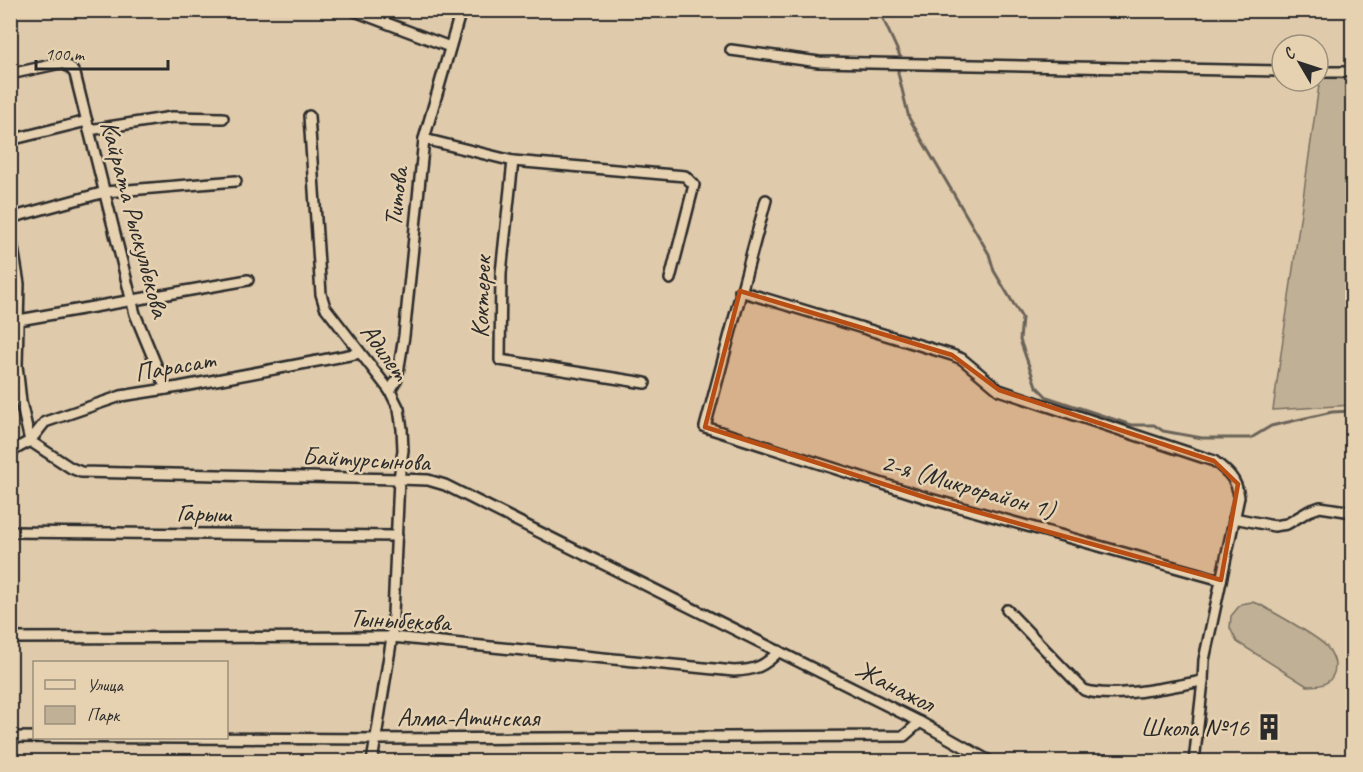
<svg xmlns="http://www.w3.org/2000/svg" width="1363" height="772" viewBox="0 0 1363 772" font-family="Caveat,sans-serif">
	<rect width="100%" height="100%" fill="#dfcaab"/>
	<filter id="ink" filterUnits="userSpaceOnUse"><feTurbulence type="fractalNoise" baseFrequency=".0167" numOctaves="2"/><feDisplacementMap in="SourceGraphic" scale="12" xChannelSelector="R" yChannelSelector="G"/><feConvolveMatrix kernelMatrix="1 2 1 2 8 2 1 2 1" color-interpolation-filters="sRGB"/></filter>
	<g filter="url(#ink)">
		<g fill="#c0b095" stroke="#766e60" stroke-width="1.5">
			<polygon points="1320,78 1352,79 1352,405 1273,410"/>
			<path d="M1252,602L1259,604C1274,613 1318,636 1327,647C1334,656 1338,667 1332,677C1327,686 1316,686 1307,686L1237,642L1230,628L1231,616L1241,604Z"/>
		</g>
		<g fill="none" stroke-linecap="round" stroke-linejoin="round">
			<polyline stroke="#6b6359" stroke-width="3" points="879,10 900,56 898,73 909,118 989,254 994,271 1022,318 1020,340 1036,386 1047,397 1131,425 1154,425 1163,431 1202,438 1251,438 1271,426 1332,412 1352,411"/>
			<defs>
				<g id="street">
					<polyline points="352,10 450,47"/>
					<polyline points="731,50 819,62 1282,71"/>
					<polyline points="1318,72 1352,72"/>
					<polyline points="10,74 61,63 70,67 75,74 135,314 166,389"/>
					<polyline points="309,116 321,294 325,307 390,391 399,409 402,429 403,450 399,479 392,637 372,762"/>
					<polyline points="89,130 172,117 223,118"/>
					<polyline points="424,139 513,161 685,176 694,185 670,279"/>
					<polyline points="10,140 87,121"/>
					<polyline points="513,161 501,273 500,360 645,383"/>
					<polyline points="766,200 705,427 927,498 1221,580"/>
					<polyline points="10,218 105,192 236,181"/>
					<polyline points="10,230 19,284 17,365 21,402 30,441"/>
					<path d="M740,291L952,355L962,359L999,390L1214,461C1227,471 1237,479 1239,497L1204,660L1203,681L1194,762"/>
					<polyline points="19,320 248,280"/>
					<polyline points="390,391 397,379 404,336 424,139 461,10"/>
					<polyline points="30,441 71,468 81,472 399,479 428,480 445,485 920,722 991,762"/>
					<polyline points="10,452 30,441 45,422 121,396 179,387 360,353"/>
					<polyline points="1234,518 1274,526 1287,524 1309,511 1320,507 1352,512"/>
					<polyline points="10,532 397,536"/>
					<path d="M1007,610L1084,690C1114,700 1171,686 1203,681"/>
					<path d="M10,638L392,637L734,671C755,670 764,667 779,651"/>
					<polyline points="10,737 377,739 904,736 920,722"/>
				</g>
			</defs>
			<use href="#street" stroke="#2b2b2b" stroke-width="14"/>
			<use href="#street" stroke="#e6d1b0" stroke-width="9"/>
		</g>
	</g>
	<path fill="#b94e14" fill-opacity="0.2" stroke="#b94e14" stroke-width="4.5" stroke-linejoin="round" d="M740,291L952,355L999,390L1214,461L1238,484L1221,580L927,498L705,427Z"/>
	<defs>
		<symbol id="building-bare" viewBox="-9 -9 18 18"><path d="M-4-6H4V6H1V3H-1V6H-4ZM-2.5-4.3h1.7v1.8h-1.7ZM.8-4.3h1.7v1.8H.8ZM-2.5-1h1.7V.8h-1.7ZM.8-1h1.7V.8H.8Z" fill="#2b2b2b" stroke="#e6d1b0" stroke-width="2.5" paint-order="stroke"/></symbol>
	</defs>
	<g fill-rule="evenodd">
		<use href="#building-bare" x="1250" y="708" width="38" height="38"/>
	</g>
	<g text-anchor="middle" dominant-baseline="central" stroke-width="5" stroke-linejoin="round" paint-order="stroke">
		<g font-size="26" fill="#2b2b2b" stroke="#e6d1b0">
			<text transform="translate(396 197) rotate(-83)">Титова</text>
			<text transform="translate(135 219) rotate(75)">Кайрата Рыскулбекова</text>
			<text transform="translate(481 297) rotate(-88)">Коктерек</text>
			<text transform="translate(385 352) rotate(54)">Адилет</text>
			<text transform="translate(175 366) rotate(-10)">Парасат</text>
			<text transform="translate(366 459) rotate(3)">Байтурсынова</text>
			<text transform="translate(968 486) rotate(16)">2-я (Микрорайон 1)</text>
			<text transform="translate(204 513) rotate(1)">Гарыш</text>
			<text transform="translate(400 620) rotate(3)">Тыныбекова</text>
			<text transform="translate(895 686) rotate(27)">Жанажол</text>
			<text x="468" y="717">Алма-Атинская</text>
		</g>
		<g font-size="26" fill="#2b2b2b" stroke="#e6d1b0" text-anchor="end">
			<text x="1249" y="727">Школа №16</text>
		</g>
	</g>
	<rect width="1363" height="772" fill="none" stroke="#e6d1b0" stroke-width="36"/>
	<rect x="18" y="18" width="1327" height="736" fill="none" stroke="#2b2b2b" stroke-width="2" filter="url(#ink)"/>
	<rect x="33" y="661" width="195" height="78" fill="#e6d1b0" stroke="#9b8f7b" stroke-width="1.5"/>
	<rect x="45" y="680" width="30" height="9" fill="#e6d1b0" stroke="#9b8f7b" stroke-width="1.5"/>
	<text x="87" y="691" font-size="18" fill="#2b2b2b">Улица</text>
	<rect x="45" y="706" width="30" height="18" fill="#c0b095" stroke="#9b8f7b" stroke-width="1.5"/>
	<text x="87" y="721" font-size="18" fill="#2b2b2b">Парк</text>
	<g transform="translate(1300 63) rotate(309)"><circle r="28" fill="#e6d1b0" stroke="#9b8f7b" stroke-width="1.5"/>
	<path d="M0-4.5L10 22L0 15L-10 22Z" fill="#2b2b2b"/>
	<text y="-9" font-size="16" font-weight="bold" text-anchor="middle" fill="#2b2b2b">С</text>
	</g>
	<path d="M36 60v9h132v-9" fill="none" stroke="#2b2b2b" stroke-width="3"/>
	<text x="45" y="60" font-size="18" fill="#2b2b2b" stroke="#e6d1b0" stroke-width="4.5" paint-order="stroke">100 m</text>
</svg>
